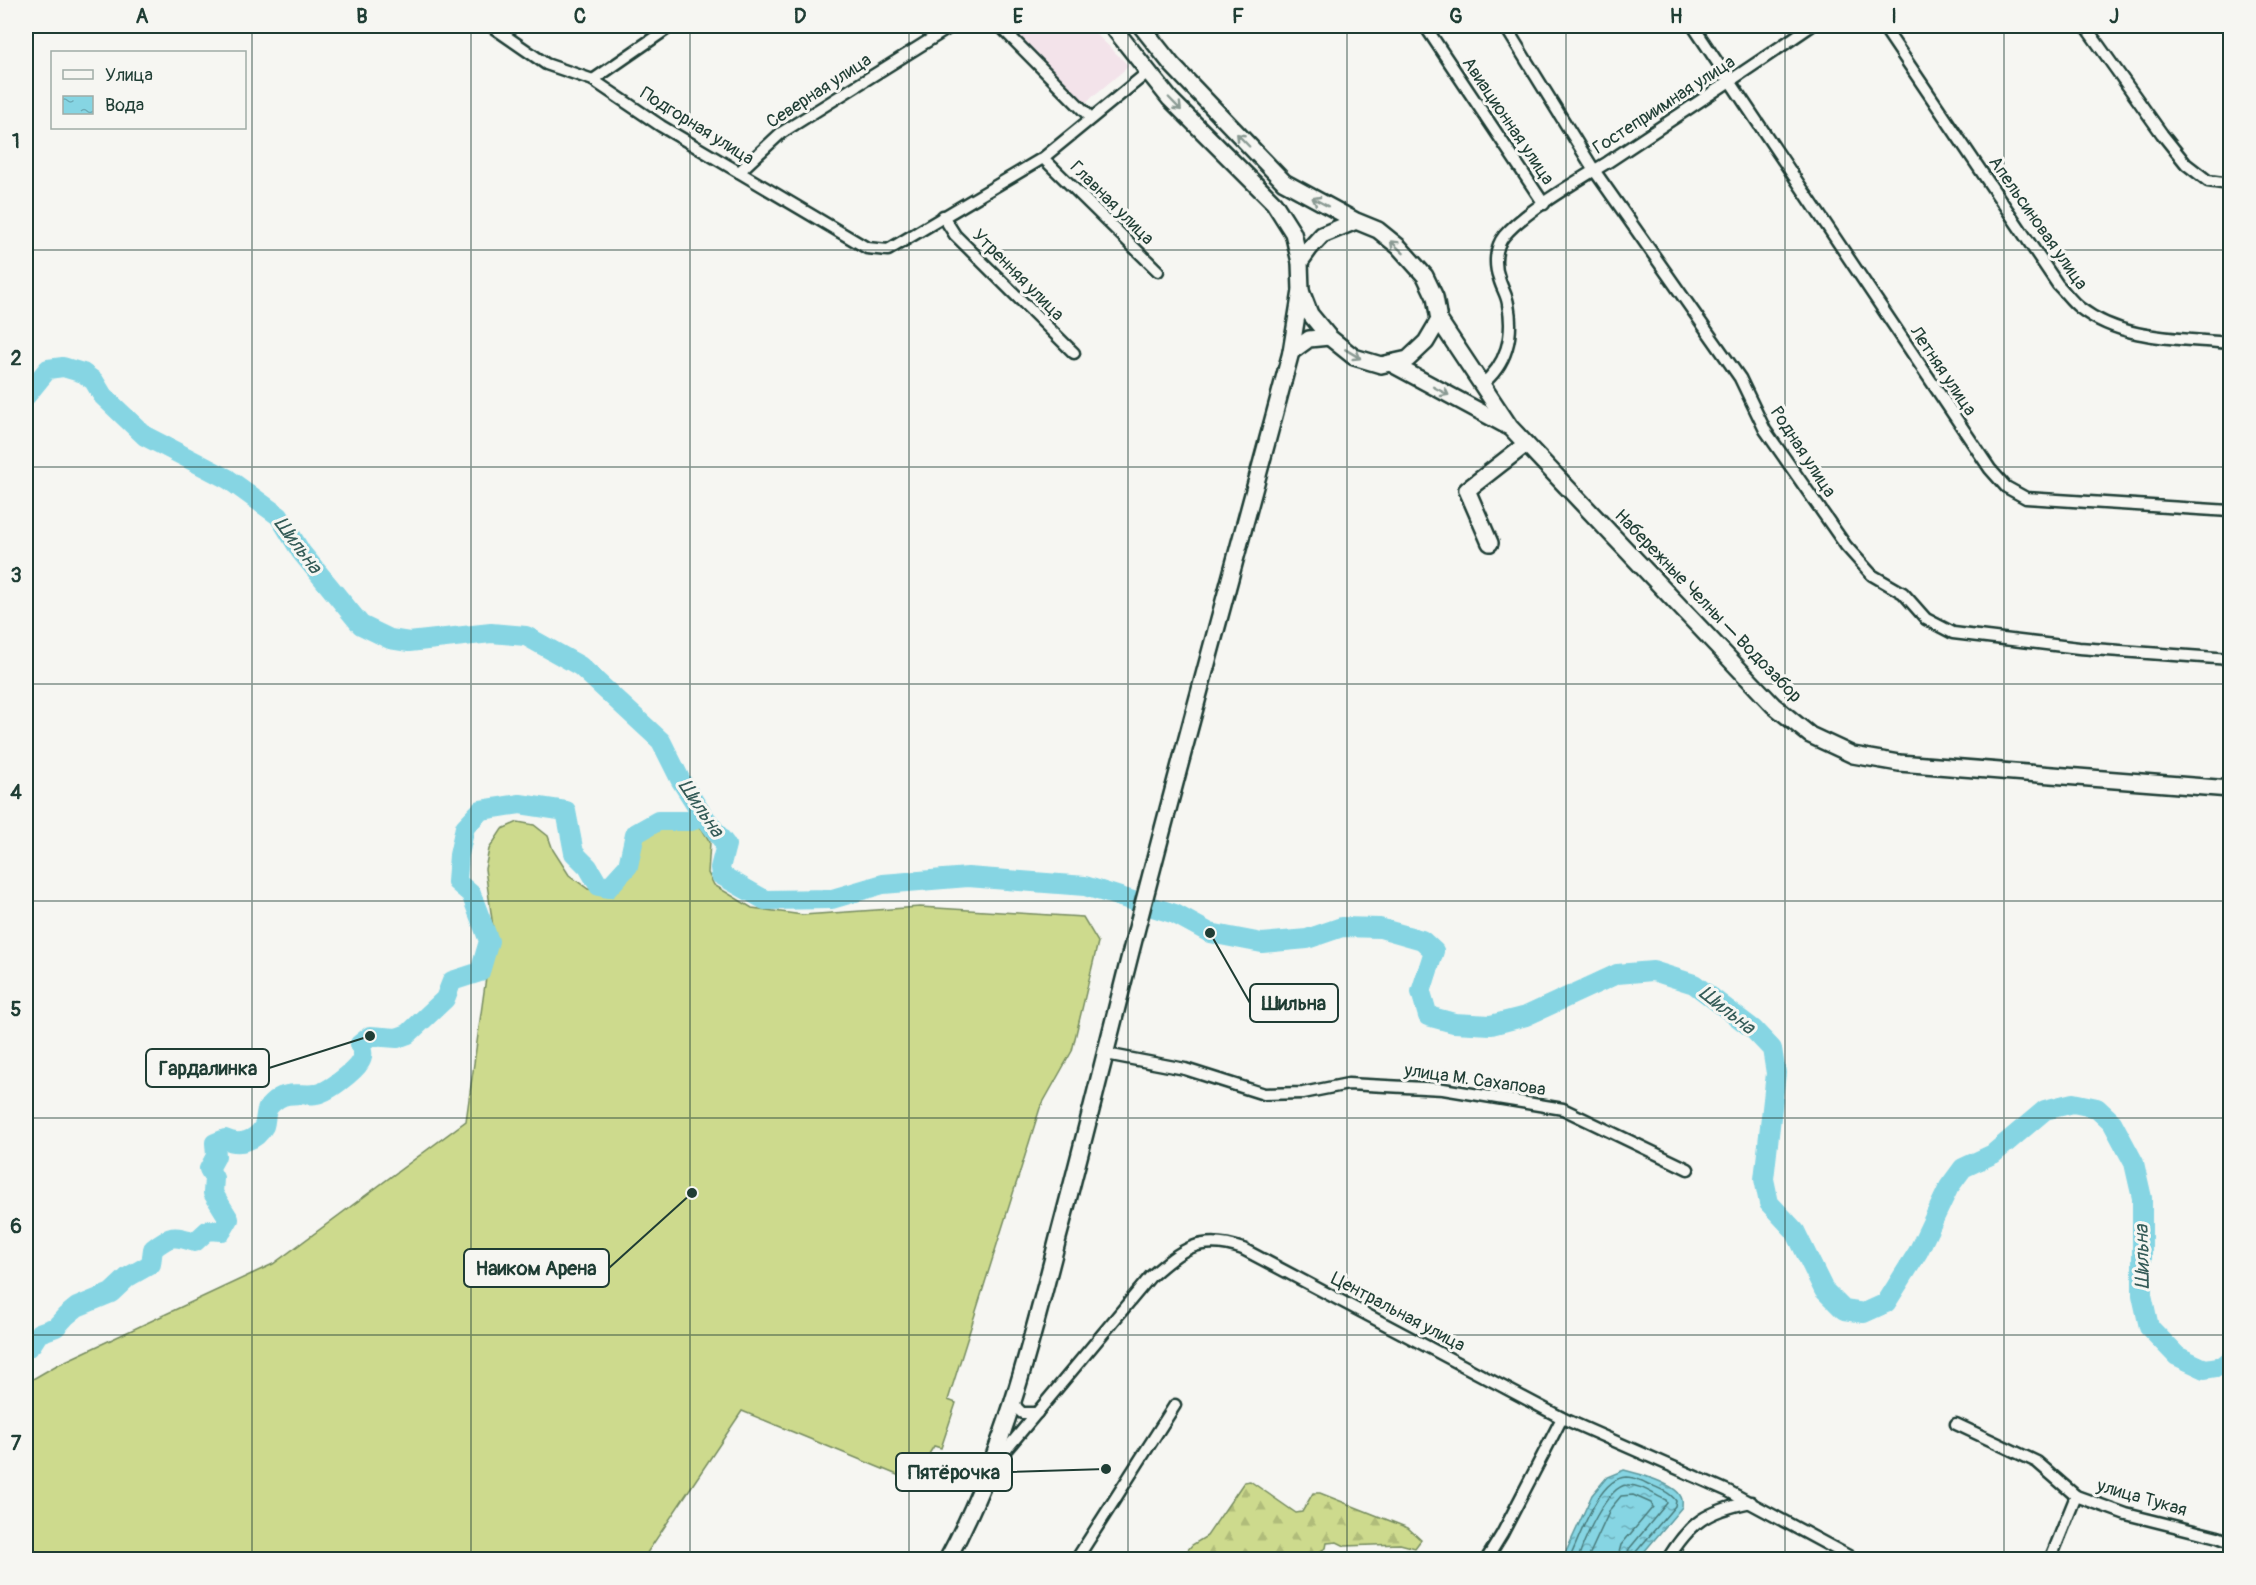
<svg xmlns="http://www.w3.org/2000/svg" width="2256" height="1585" viewBox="0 0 2256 1585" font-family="Pangolin,sans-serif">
	<defs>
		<pattern id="forest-firs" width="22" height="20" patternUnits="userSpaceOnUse" patternTransform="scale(1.5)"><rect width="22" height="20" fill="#cdda8d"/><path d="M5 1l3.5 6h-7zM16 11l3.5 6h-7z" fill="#b0bc7a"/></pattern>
		<pattern id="water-ripples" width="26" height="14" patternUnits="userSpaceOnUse" patternTransform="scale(1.5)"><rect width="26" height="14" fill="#86d5e3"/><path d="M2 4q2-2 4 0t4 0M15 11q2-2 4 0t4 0" fill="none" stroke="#6daeb9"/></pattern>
	</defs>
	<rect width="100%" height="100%" fill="#f6f6f2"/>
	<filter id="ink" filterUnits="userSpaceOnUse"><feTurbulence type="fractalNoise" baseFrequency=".0167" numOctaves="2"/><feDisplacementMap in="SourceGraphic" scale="12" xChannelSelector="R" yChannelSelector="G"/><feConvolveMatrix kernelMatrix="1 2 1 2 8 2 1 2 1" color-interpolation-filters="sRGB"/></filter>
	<g filter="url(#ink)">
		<polygon fill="#f3e3ea" points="1007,26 1088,26 1129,66 1085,103"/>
		<polygon fill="url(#forest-firs)" stroke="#768c60" stroke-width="1.5" points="1250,1481 1296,1513 1302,1512 1313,1493 1320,1493 1408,1528 1421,1540 1415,1548 1400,1544 1345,1546 1337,1542 1327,1543 1326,1548 1307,1559 1180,1559 1192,1545 1207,1536 1244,1482"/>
		<polygon fill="#cdda8d" stroke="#768c60" stroke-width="1.5" points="674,816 687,818 702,829 710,842 708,873 714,885 752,908 803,915 920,907 1083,917 1098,942 1072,1051 1040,1108 948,1400 956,1403 941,1448 934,1446 912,1481 742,1411 647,1553 636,1559 26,1559 26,1383 57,1365 273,1264 466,1121 493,927 485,869 489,849 502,829 518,822 534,825 548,836 553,850 569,875 588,889 607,893 632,871 637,850 648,830 663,818"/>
		<path fill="url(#water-ripples)" stroke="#5d989d" stroke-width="1.5" d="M1624,1470C1637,1473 1676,1484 1681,1497C1683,1500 1682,1504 1682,1507L1638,1559H1565V1554L1592,1495L1607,1477Z"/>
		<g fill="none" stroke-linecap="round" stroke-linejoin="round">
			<g stroke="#487a7a" stroke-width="1.5">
				<path d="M1571,1560V1555C1581,1534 1599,1478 1626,1477C1634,1477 1641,1480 1648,1484C1658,1488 1670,1492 1676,1501L1675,1506L1635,1553L1634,1560"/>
				<path d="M1578,1560C1582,1542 1608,1485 1627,1485C1640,1484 1654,1495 1666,1500L1667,1503L1629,1549L1626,1560"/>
				<polyline points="1587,1560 1611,1508 1621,1496 1633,1495 1651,1503 1653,1507 1621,1545 1617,1560"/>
			</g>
			<g stroke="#86d5e3" stroke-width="20">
				<polyline points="26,396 48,369 63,367 83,373 94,381 103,396 145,436 228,479 279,516 301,552 361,625 390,639 409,642 491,633 526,636 580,666 661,741 681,781 700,811 726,845 720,868 721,875 765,900 832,899 883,884 968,877 1085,886 1175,914 1210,933 1262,943 1307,939 1342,927 1380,928 1422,940 1434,951 1421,992 1428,1016 1454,1023 1491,1025 1526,1016 1617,974 1653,971 1694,984 1753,1029 1772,1049 1776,1073 1764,1179 1769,1203 1795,1231 1824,1290 1844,1310 1864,1313 1886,1303 1918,1252 1949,1187 1963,1168 1993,1154 2045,1110 2073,1103 2097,1108 2112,1122 2134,1163 2142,1198 2142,1295 2149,1327 2177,1356 2205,1369 2223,1366 2230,1360"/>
				<path d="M26,1349L32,1344L39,1333L56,1327L66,1316L77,1307L111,1293L128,1277L151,1264L153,1249C170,1235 174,1235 195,1242L208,1230L222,1231L229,1219L213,1193L214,1178L209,1169L216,1156L215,1143L225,1139C239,1146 256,1141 264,1126C266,1120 265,1113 268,1108C270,1105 276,1100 279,1098C291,1091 303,1096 316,1094C326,1094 355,1071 360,1062C364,1055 362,1050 360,1044L370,1036L397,1038L408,1034L445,999L452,981L480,972L489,941L471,894L457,882L459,855L465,827L481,810L520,804L566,811L574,853L588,867L599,886L608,888L628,866L635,834L658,821H691L700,811"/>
			</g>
			<defs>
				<g id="street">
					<polyline points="491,26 546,64 593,80 661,126 867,248 888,250 1043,158 1148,72"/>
					<polyline points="1000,26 1091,118"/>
					<polyline points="1425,26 1544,204"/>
					<polyline points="1505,26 1594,170 1740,378 1765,430 1846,546 1872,575 1903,593 1926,619 1953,633 2079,648 2230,659"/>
					<polyline points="1693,26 1990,469 2006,487 2026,498 2230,511"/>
					<path d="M1883,26L2058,285C2065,292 2072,302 2080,308C2123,341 2179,338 2230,343"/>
					<polyline points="2085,26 2162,134 2186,164 2208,181 2230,184"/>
					<polyline points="593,80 671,26"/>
					<polyline points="1043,158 1158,271"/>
					<polyline points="739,172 781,133 952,26"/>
					<polyline points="943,216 955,235 1074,353"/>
					<path d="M1481,385C1507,365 1514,335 1508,304C1507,295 1501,287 1499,278C1494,265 1495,247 1504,236C1525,211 1579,180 1608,162C1676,117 1744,72 1811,26"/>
					<polyline points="1106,1054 1185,1069 1264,1094 1303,1093 1348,1084 1443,1089 1563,1109 1688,1169"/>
					<polyline points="1013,1399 1017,1408 1022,1413 1037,1413"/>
					<polyline points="1956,1424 2037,1462 2076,1496 2126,1514 2218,1537 2230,1542"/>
					<path d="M995,1463L1150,1277C1182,1249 1200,1234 1243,1249L1562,1418L1728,1491L1856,1560"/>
					<polyline points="1076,1560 1175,1405"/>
					<polyline points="1486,1560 1502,1534 1562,1418"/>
					<path d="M1667,1560C1691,1521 1707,1511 1751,1502"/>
					<polyline points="2050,1560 2076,1496"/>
				</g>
				<g id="secondary">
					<polyline points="1112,26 1170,99 1274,203 1293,233 1300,262"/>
					<polyline points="1141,26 1172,65 1284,182 1356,221 1378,230 1399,247 1425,276 1435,297 1439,320 1426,342 1408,359 1381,365 1354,357 1329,337 1310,314 1301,291 1300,262 1310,248 1322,235 1356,221"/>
					<polyline points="1439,320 1510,427 1773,705 1810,735 1853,755 1899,763 2230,789"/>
					<polyline points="1291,352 1309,339 1329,337"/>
					<polyline points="1390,363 1507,426"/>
					<polyline points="1490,543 1467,490 1526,444"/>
					<path d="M947,1560C1002,1459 1030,1348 1058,1238C1080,1155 1101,1071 1122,987C1175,775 1235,564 1291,352L1301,291"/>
				</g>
			</defs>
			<use href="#street" stroke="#1f3d34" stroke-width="15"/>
			<use href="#secondary" stroke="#1f3d34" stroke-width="20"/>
			<use href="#street" stroke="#f6f6f2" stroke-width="10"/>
			<use href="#secondary" stroke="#f6f6f2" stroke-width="15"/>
		</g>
		<defs><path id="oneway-shaft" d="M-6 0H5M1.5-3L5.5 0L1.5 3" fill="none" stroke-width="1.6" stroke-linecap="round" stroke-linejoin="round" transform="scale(1.5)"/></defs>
		<g stroke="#8a9a93">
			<use href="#oneway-shaft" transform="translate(1175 104) rotate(46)"/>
			<use href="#oneway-shaft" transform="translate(1243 140) rotate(-134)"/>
			<use href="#oneway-shaft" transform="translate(1320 202) rotate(-152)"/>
			<use href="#oneway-shaft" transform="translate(1397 247) rotate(-137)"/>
			<use href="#oneway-shaft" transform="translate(1353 354) rotate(31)"/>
			<use href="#oneway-shaft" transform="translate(1441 391) rotate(28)"/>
		</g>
	</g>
	<path fill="none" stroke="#1f3d34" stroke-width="1.5" stroke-opacity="0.55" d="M252,26V1560M471,26V1560M690,26V1560M909,26V1560M1128,26V1560M1347,26V1560M1566,26V1560M1785,26V1560M2004,26V1560M26,250H2230M26,467H2230M26,684H2230M26,901H2230M26,1118H2230M26,1335H2230"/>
	<g text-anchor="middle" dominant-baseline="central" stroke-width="6" stroke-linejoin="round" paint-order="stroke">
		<g font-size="18" fill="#1f3d34" stroke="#f6f6f2">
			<text transform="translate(819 91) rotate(-33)">Северная улица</text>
			<text transform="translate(1664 105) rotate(-33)">Гостеприимная улица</text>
			<text transform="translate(1508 121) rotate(56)">Авиационная улица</text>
			<text transform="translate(697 126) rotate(32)">Подгорная улица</text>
			<text transform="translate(1112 203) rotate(45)">Главная улица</text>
			<text transform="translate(2038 223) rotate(55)">Апельсиновая улица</text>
			<text transform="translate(1018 275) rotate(45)">Утренняя улица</text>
			<text transform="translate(1943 371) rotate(56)">Летняя улица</text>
			<text transform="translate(1803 452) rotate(57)">Родная улица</text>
			<text transform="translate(1708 606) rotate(46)">Набережные Челны — Водозабор</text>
			<text transform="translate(1475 1080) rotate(8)">улица М. Сахапова</text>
			<text transform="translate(1398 1312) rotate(28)">Центральная улица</text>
			<text transform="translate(2142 1498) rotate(16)">улица Тукая</text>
		</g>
		<g font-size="20" font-style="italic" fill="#345b57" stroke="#f6f6f2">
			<text transform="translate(298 545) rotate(53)">Шильна</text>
			<text transform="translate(701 808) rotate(56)">Шильна</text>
			<text transform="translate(1727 1010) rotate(38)">Шильна</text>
			<text transform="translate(2142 1257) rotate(-91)">Шильна</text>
		</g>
	</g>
	<path fill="none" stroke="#1f3d34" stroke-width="2" d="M1210 933L1250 1003M370 1036L269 1068M692 1193L609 1268M1106 1469L1012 1472"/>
	<g fill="#1f3d34" stroke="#f6f6f2" stroke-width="2">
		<circle cx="1210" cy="933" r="6"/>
		<circle cx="370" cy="1036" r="6"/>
		<circle cx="692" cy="1193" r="6"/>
		<circle cx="1106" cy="1469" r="6"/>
	</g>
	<g fill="#f6f6f2" stroke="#1f3d34" stroke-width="2">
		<rect x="1250" y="984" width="88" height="38" rx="6"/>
		<rect x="146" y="1049" width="123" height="38" rx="6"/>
		<rect x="464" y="1249" width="145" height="38" rx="6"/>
		<rect x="896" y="1453" width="116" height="38" rx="6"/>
	</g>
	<g font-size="20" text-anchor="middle" font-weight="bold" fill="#1f3d34">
		<text x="1294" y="1010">Шильна</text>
		<text x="208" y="1075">Гардалинка</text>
		<text x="536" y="1275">Наиком Арена</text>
		<text x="954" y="1479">Пятёрочка</text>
	</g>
	<rect width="2256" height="1585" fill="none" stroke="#f6f6f2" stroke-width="66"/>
	<rect x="51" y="51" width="195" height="78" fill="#f6f6f2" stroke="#a0aca6" stroke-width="1.5"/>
	<rect x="63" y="70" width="30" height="9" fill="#f6f6f2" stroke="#a0aca6" stroke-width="1.5"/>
	<text x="105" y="81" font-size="18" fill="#1f3d34">Улица</text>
	<rect x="63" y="96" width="30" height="18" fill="url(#water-ripples)" stroke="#a0aca6" stroke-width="1.5"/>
	<text x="105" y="111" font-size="18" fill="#1f3d34">Вода</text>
	<rect x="33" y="33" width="2190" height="1519" fill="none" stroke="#1f3d34" stroke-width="2"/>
	<g font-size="20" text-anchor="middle" font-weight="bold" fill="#1f3d34">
		<text x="142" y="23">A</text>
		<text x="362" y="23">B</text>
		<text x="580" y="23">C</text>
		<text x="800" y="23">D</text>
		<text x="1018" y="23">E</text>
		<text x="1238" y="23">F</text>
		<text x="1456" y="23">G</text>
		<text x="1676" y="23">H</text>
		<text x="1894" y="23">I</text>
		<text x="2114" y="23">J</text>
		<text x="16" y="148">1</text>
		<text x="16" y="365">2</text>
		<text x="16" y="582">3</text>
		<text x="16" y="799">4</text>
		<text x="16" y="1016">5</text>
		<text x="16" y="1233">6</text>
		<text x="16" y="1450">7</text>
	</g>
</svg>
